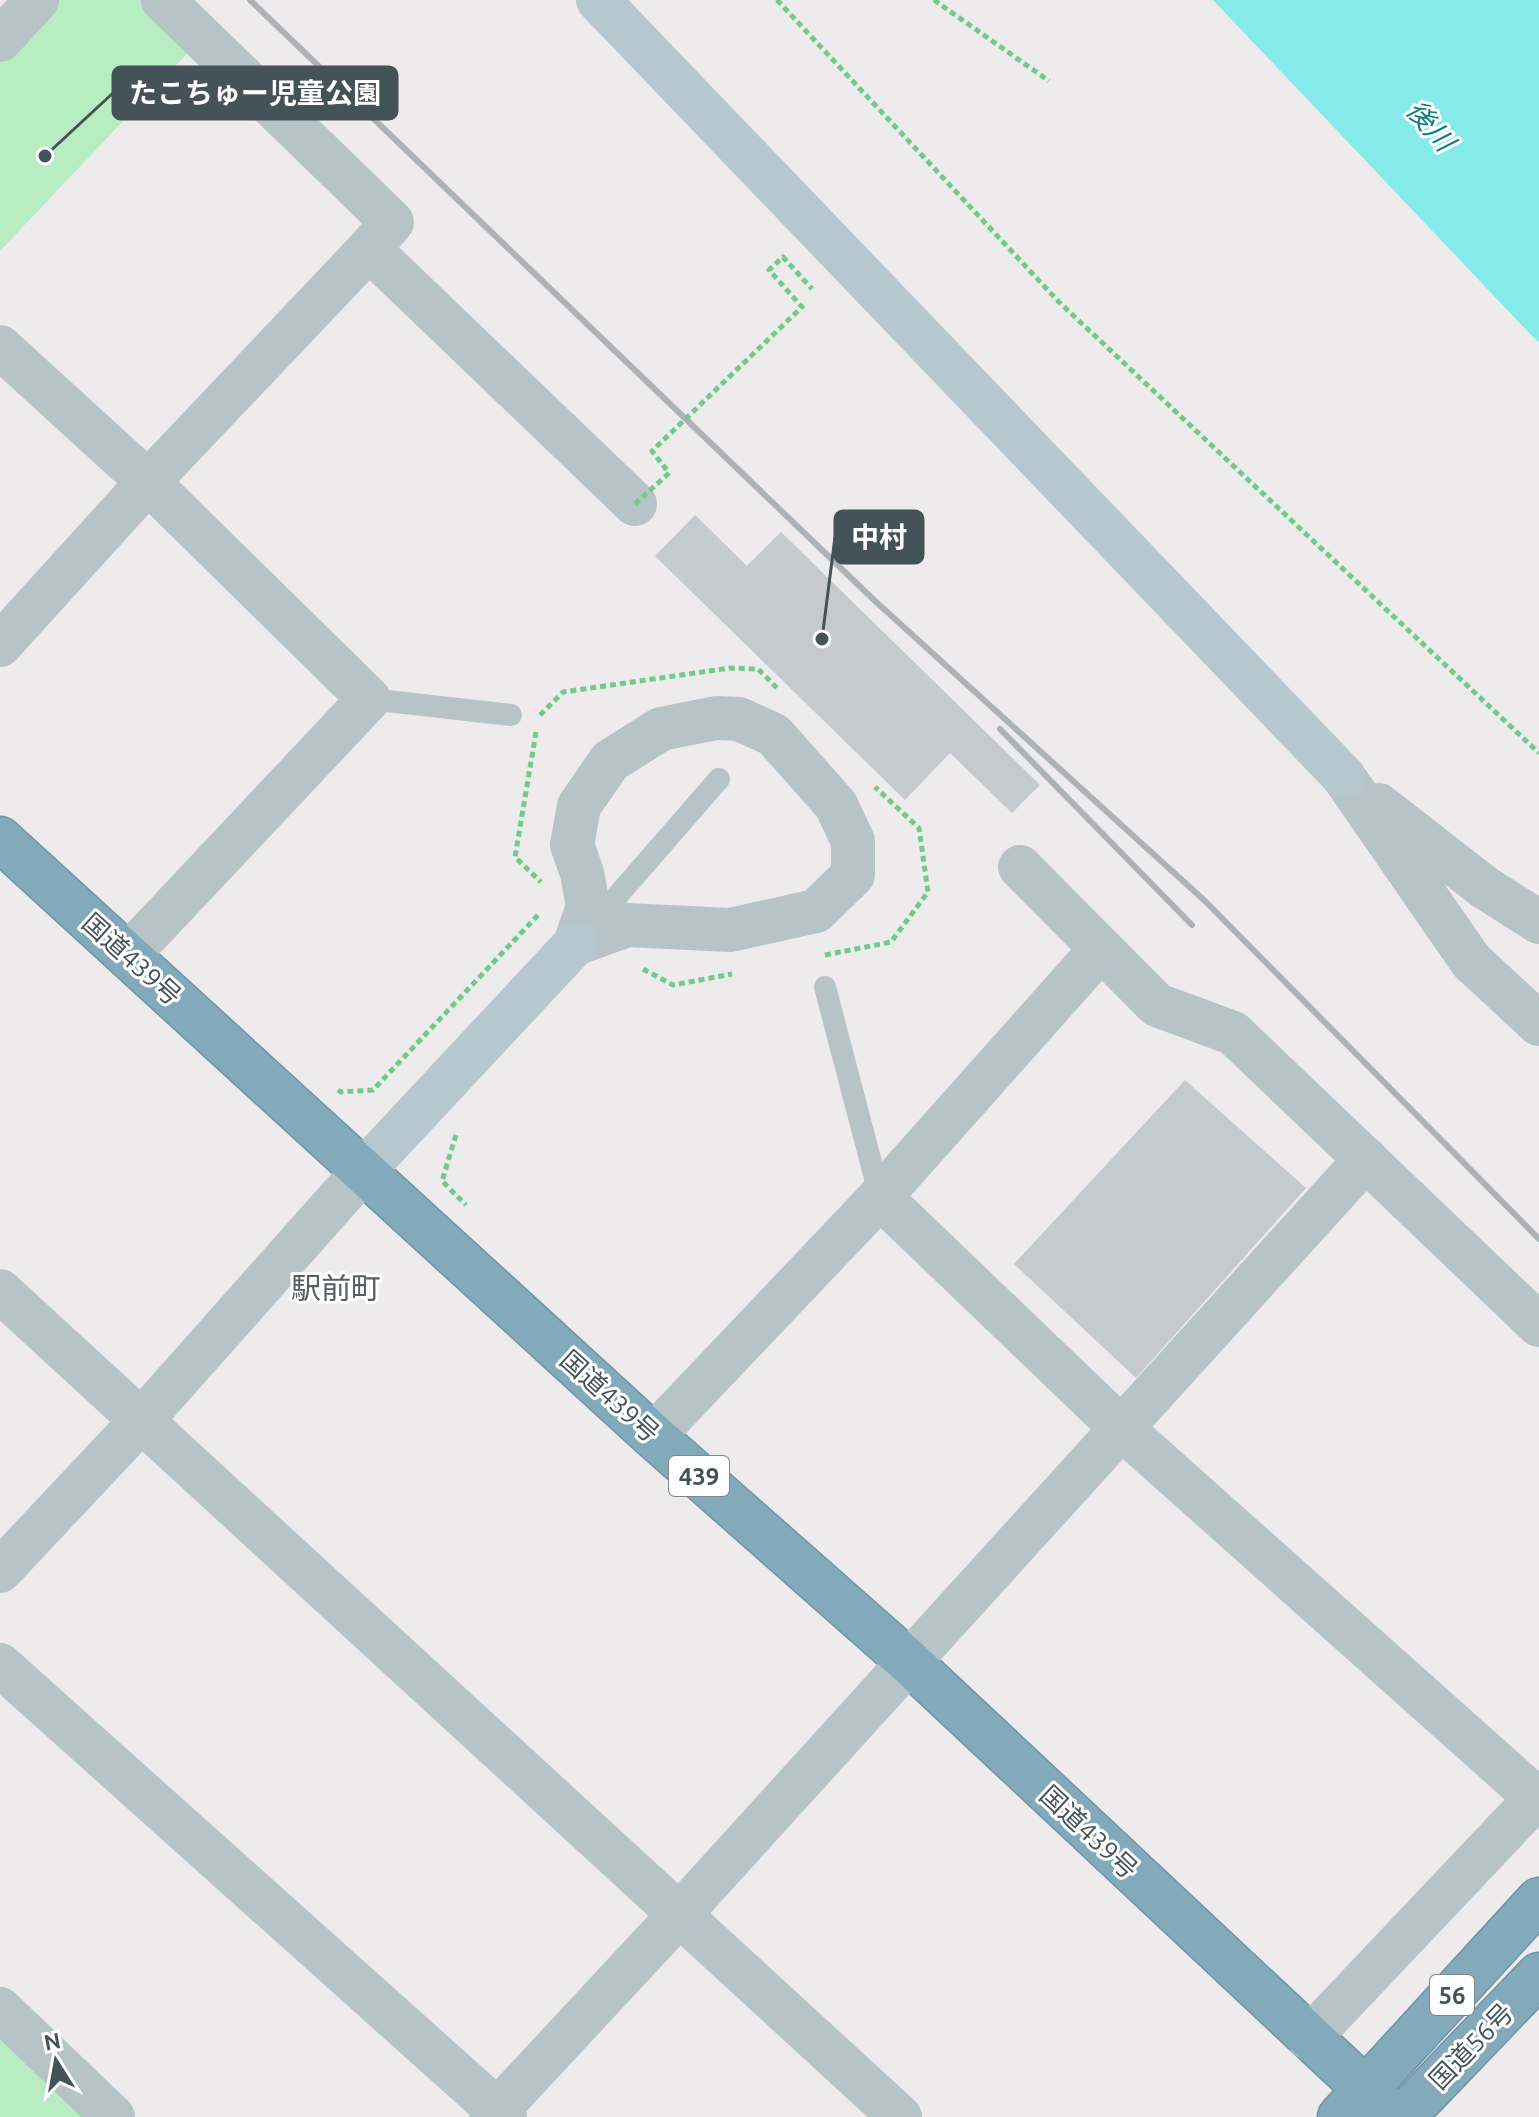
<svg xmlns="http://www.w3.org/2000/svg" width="1539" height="2117" viewBox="0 0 1539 2117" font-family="Ubuntu,'Noto Sans JP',sans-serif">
	<rect width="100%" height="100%" fill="#eeebec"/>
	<g fill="#b8edc1">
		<polygon points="57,0 148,0 195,45 0,251 0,60"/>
		<polygon points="0,2012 111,2117 0,2117"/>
	</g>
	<polygon fill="#85ebea" points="1213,0 1539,0 1539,342 1533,337"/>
	<g fill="#c5cace">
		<polygon points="695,515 747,566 781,532 1040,785 1012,813 950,753 905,800 655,556"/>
		<polygon points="1185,1080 1306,1188 1136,1378 1014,1264"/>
	</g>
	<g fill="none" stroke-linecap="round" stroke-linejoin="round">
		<defs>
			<g id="highway">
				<polyline points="0,839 653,1436 909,1662 1395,2117"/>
				<polyline points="1340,2117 1539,1900"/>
				<polyline points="1403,2117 1539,1975"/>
			</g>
		</defs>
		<use href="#highway" stroke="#6e95a7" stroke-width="47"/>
		<g stroke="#70cb8a" stroke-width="5" stroke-dasharray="6 4" stroke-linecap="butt">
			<polyline points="777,0 1059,302 1539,753"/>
			<polyline points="934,0 1049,81"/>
			<polyline points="540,715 563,692 730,668 758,669 778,689"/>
			<polyline points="536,732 515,857 541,882"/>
			<polyline points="825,955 891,942 928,892 919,828 875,787"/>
			<polyline points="643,969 673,985 732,974"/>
			<polyline points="338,1090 341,1092 373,1090 539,914"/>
			<polyline points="456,1135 442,1181 466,1205"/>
		</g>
		<g stroke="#b6c4c8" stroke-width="22">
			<polyline points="369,699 511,715"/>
			<polyline points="592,925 719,779"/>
			<polyline points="825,987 880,1197"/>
		</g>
		<g stroke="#b6c4c8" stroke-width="44">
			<polyline points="163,0 392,222 369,249 635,504"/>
			<polyline points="0,40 37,0"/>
			<polyline points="0,347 148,482 369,699 128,955"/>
			<polyline points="0,645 148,482 369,249"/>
			<polygon points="716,718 739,719 774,735 836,805 853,841 853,875 816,911 730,930 627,925 575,944 588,906 582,873 572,845 579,806 610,761 661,729"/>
			<polyline points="1343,776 1471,961 1539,1024"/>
			<polyline points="1379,805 1484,887 1539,922"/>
			<polyline points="1020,867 1157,1005 1233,1033 1539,1325"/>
			<polyline points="880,1197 1120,1427 1536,1798"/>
			<polyline points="0,1291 900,2117"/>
			<polyline points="653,1436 880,1197 1100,950"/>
			<polyline points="0,1571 141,1421 364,1170"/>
			<polyline points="0,1665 505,2117"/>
			<polyline points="0,2009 113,2117"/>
			<polyline points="1309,2038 1539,1795"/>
			<polyline points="491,2117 679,1915 1366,1159"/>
		</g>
		<g stroke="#b6c7ce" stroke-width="44">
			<polyline points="598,0 1343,776"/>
			<polyline points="364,1170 575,944"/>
		</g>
		<use href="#highway" stroke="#82aabb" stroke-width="44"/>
		<g stroke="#adb2b6" stroke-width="6">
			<polyline points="250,0 874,600 1205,901 1539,1239"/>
			<polyline points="1000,729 1192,925"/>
		</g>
		<polyline stroke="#70cb8a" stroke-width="5" stroke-dasharray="6 4" stroke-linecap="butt" points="635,504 669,473 652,451 802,307 769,270 783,257 812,289"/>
	</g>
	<g text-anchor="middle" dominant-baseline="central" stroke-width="6" stroke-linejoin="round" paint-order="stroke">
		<g fill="#fff" stroke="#7c878a" stroke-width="2">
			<rect x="669" y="1456" width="60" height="40" rx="6"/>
			<rect x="1430" y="1975" width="44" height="40" rx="6"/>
		</g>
		<g font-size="24" font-weight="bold" fill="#445358">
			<text x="699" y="1476">439</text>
			<text x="1452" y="1995">56</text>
		</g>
		<g font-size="26" fill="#445358" stroke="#fff">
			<text transform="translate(132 959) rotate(42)">国道439号</text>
			<text transform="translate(610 1396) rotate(42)">国道439号</text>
			<text transform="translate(1089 1832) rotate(43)">国道439号</text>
			<text transform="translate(1471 2046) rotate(-46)">国道56号</text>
		</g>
		<g font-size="28" font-style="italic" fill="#0d7e7e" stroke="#fff">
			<text transform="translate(1431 125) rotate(49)">後川</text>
		</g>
		<g font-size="30" fill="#585e60" stroke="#fff">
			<text x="336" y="1288">駅前町</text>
		</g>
	</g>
	<path fill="none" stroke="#445358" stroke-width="3" d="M45 156L113 93M822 639L835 537"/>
	<g fill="#445358" stroke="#fff" stroke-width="3">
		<circle cx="45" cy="156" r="8"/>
		<circle cx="822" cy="639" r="8"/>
	</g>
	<g fill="#445358" stroke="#445358" stroke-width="3">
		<rect x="113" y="67" width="284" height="52" rx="8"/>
		<rect x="835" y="511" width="88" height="52" rx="8"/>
	</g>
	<g font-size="28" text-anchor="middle" font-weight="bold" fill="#fff">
		<text x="255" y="103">たこちゅー児童公園</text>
		<text x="879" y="547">中村</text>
	</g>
	<g transform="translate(56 2061) rotate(349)" stroke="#ffffff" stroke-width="6" paint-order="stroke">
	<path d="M0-6L14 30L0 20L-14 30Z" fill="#445358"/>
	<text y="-12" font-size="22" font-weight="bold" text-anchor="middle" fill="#445358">N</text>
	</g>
</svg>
